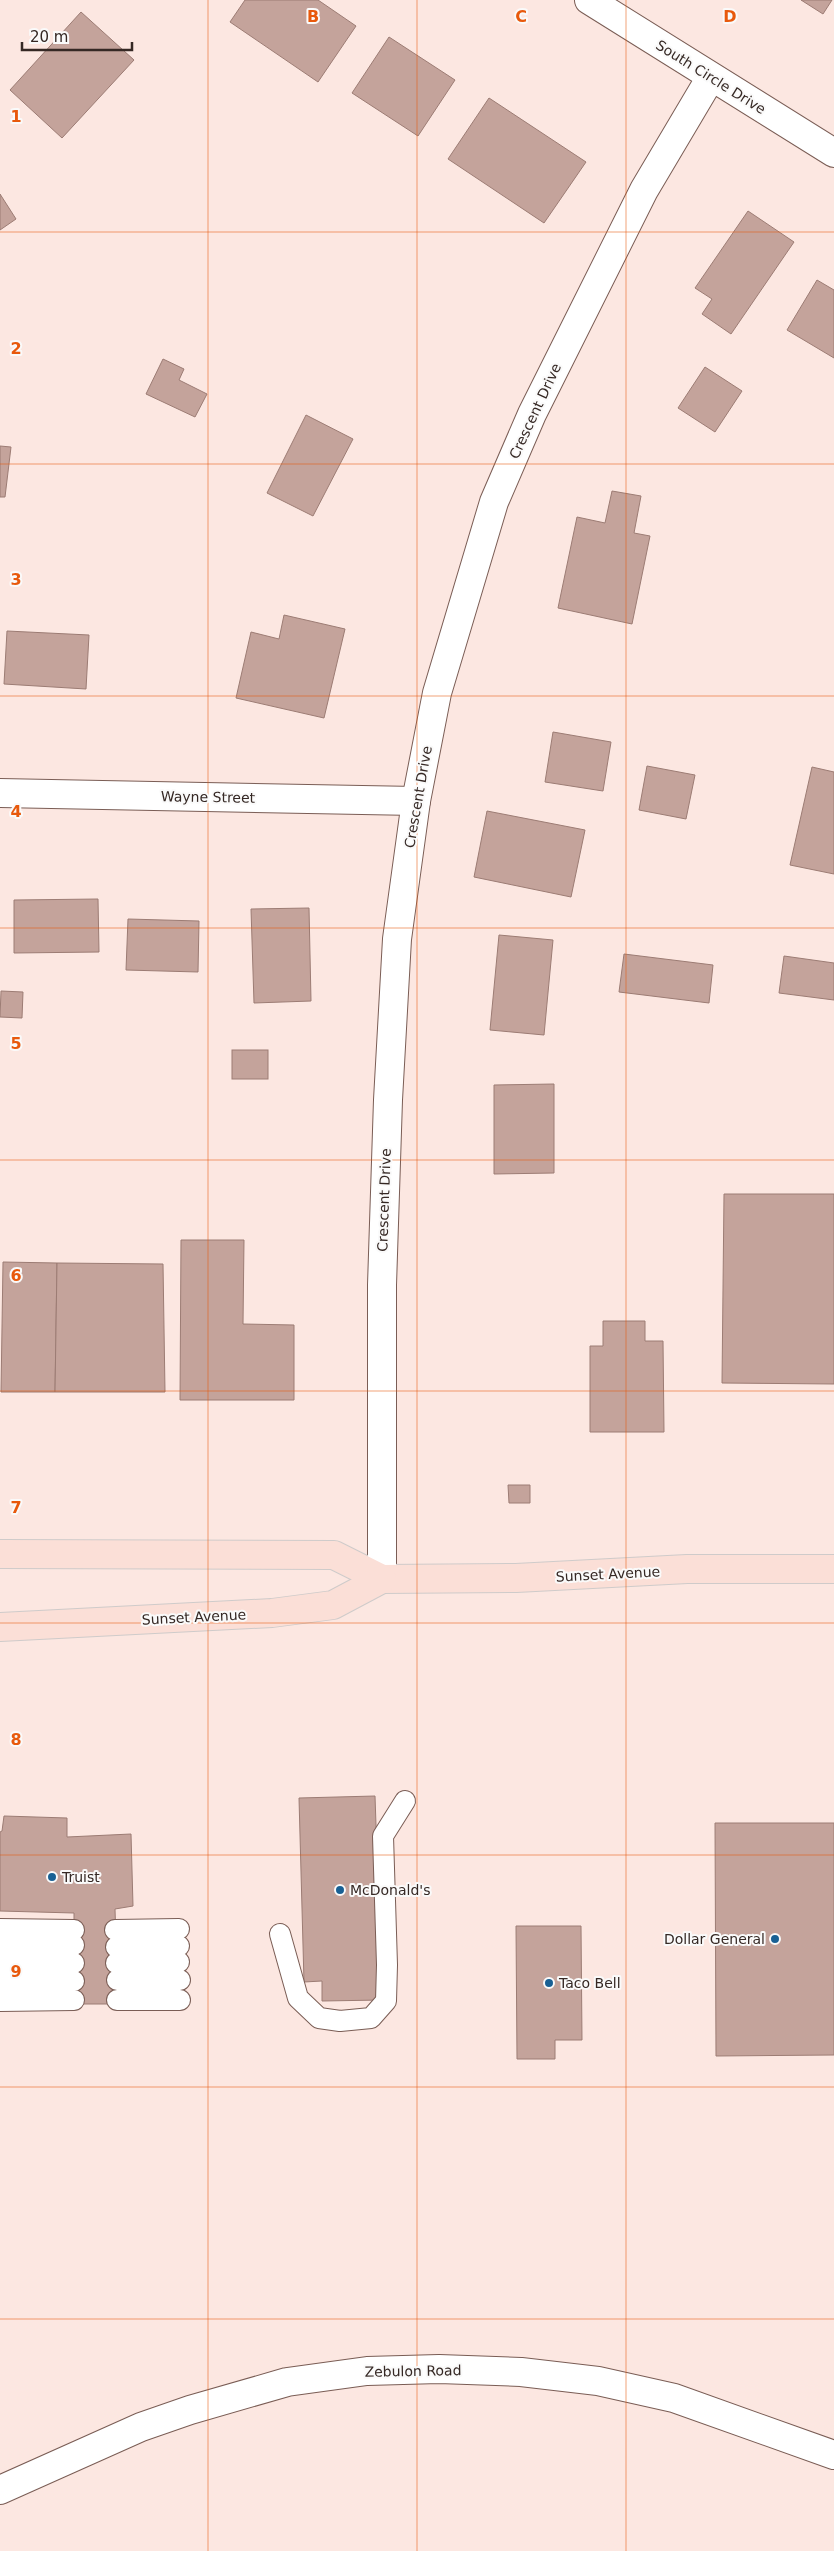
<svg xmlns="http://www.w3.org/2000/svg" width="834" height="2551" viewBox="0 0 834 2551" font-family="'DejaVu Sans',sans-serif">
	<rect width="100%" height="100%" fill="#fce7e1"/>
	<g fill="#c4a39b" stroke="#9c7c74">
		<polygon points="245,0 318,0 356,26 318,82 230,22"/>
		<polygon points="801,0 832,0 823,14"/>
		<polygon points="81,12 134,60 62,138 10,90"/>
		<polygon points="389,37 455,80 418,136 352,93"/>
		<polygon points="489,98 586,162 544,223 448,159"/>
		<polygon points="0,194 16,219 0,230"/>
		<polygon points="748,211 794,242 731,334 702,314 712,299 695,288"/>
		<polygon points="817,280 834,290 834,358 787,330"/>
		<polygon points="163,359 184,369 179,380 207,394 195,417 146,394"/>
		<polygon points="705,367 742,391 715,432 678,408"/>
		<polygon points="306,415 353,439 313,516 267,493"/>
		<polygon points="0,446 11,447 5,497 0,497"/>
		<polygon points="612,491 641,496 634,533 650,536 632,624 558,608 577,517 605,523"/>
		<polygon points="284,615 345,629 324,718 236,698 251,632 279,639"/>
		<polygon points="7,631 89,635 86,689 4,684"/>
		<polygon points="553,732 611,742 603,791 545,782"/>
		<polygon points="647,766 695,775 686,819 639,810"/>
		<polygon points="812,767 834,772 834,874 790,865"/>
		<polygon points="487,811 585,830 571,897 474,877"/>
		<polygon points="98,899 99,952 14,953 14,900"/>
		<polygon points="309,908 311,1001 254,1003 251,909"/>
		<polygon points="128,919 199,921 198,972 126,970"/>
		<polygon points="499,935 553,940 544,1035 490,1030"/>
		<polygon points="624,954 713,965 709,1003 619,992"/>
		<polygon points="784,956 834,963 834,1000 779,993"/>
		<polygon points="1,991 23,992 22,1018 0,1017"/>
		<rect x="232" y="1050" width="36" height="29"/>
		<polygon points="554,1084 554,1173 494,1174 494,1085"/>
		<polygon points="724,1194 834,1194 834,1384 722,1383"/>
		<polygon points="181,1240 244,1240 243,1324 294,1325 294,1400 180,1400"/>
		<polygon points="3,1262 57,1263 55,1392 1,1392"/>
		<polygon points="57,1263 163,1264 165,1392 55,1392"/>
		<polygon points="603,1321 645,1321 645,1341 663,1341 664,1432 590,1432 590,1346 603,1346"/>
		<polygon points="508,1485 530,1485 530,1503 509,1503"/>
		<polygon points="375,1796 382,2000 322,2001 322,1981 304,1982 299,1798"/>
		<polygon points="4,1816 67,1818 67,1837 131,1834 133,1906 115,1909 118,2004 74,2004 74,1913 0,1911 0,1832 2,1831"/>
		<polygon points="715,1823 834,1823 834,2055 716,2056"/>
		<polygon points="516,1926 581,1926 582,2040 555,2040 555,2059 517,2059"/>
	</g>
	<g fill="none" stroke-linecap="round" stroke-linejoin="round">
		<defs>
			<g id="lane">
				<polyline points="0,1929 74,1930"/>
				<polyline points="115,1930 179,1929"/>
				<polyline points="280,1934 298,1998 319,2018 340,2021 371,2018 386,2001 387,1965 383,1836 405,1801"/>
				<polyline points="0,1944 74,1945"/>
				<polyline points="116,1947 179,1946"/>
				<polyline points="0,1962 74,1963"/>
				<polyline points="116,1963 179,1962"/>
				<polyline points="117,1980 180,1980"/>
				<polyline points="0,1981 74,1981"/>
				<polyline points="117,2000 180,2000"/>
				<polyline points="0,2001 74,2000"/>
			</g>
			<g id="street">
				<polyline points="589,0 834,153"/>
				<polyline points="0,793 416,801"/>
				<polyline points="382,1579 382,1285 388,1100 397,939 416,801 437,693 494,502 532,414 644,190 711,77"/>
			</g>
			<polyline id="secondary" points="0,2490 141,2427 190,2410 287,2382 367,2371 439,2369 521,2372 598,2381 674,2398 834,2455"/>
			<g id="primary">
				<polyline points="0,1554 334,1555 382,1579 516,1578 687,1569 834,1569"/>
				<polyline points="0,1627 272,1613 333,1605 382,1579"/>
			</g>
		</defs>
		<use href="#lane" stroke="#7a5d55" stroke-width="22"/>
		<use href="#street" stroke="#7a5d55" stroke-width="30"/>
		<use href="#secondary" stroke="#7a5d55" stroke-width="30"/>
		<use href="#primary" stroke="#cfcbca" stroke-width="30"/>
		<use href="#lane" stroke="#fff" stroke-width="20"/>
		<use href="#street" stroke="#fff" stroke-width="28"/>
		<use href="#secondary" stroke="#fff" stroke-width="28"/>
		<use href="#primary" stroke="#fbdfd7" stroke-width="28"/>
	</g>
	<path fill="none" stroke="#e8590c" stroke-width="1" stroke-opacity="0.55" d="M208,0V2551M417,0V2551M626,0V2551M0,232H834M0,464H834M0,696H834M0,928H834M0,1160H834M0,1391H834M0,1623H834M0,1855H834M0,2087H834M0,2319H834"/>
	<g fill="#186094" stroke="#fafafa" stroke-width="2">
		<circle cx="52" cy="1877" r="5"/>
		<circle cx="340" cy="1890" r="5"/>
		<circle cx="775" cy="1939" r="5"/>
		<circle cx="549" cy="1983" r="5"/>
	</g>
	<g text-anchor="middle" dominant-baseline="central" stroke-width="4" stroke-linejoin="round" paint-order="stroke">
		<g font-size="14" fill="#352824" stroke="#fafafa">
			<text transform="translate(711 77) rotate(32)">South Circle Drive</text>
			<text transform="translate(535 411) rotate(-65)">Crescent Drive</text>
			<text transform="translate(208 797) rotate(1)">Wayne Street</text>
			<text transform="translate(418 797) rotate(-80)">Crescent Drive</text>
			<text transform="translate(384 1200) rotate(-88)">Crescent Drive</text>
			<text transform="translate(608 1574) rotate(-3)">Sunset Avenue</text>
			<text transform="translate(194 1617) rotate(-3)">Sunset Avenue</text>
			<text transform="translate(413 2371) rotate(-1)">Zebulon Road</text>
		</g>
		<g font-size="14" fill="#352824" stroke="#fafafa" text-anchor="start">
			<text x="62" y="1877">Truist</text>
			<text x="350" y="1890">McDonald's</text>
			<text x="765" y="1939" text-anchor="end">Dollar General</text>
			<text x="559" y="1983">Taco Bell</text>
		</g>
	</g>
	<g font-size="16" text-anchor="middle" font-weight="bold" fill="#e8590c" stroke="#fafafa" stroke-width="4" stroke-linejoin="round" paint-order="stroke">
		<text x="313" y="22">B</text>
		<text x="521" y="22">C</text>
		<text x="730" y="22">D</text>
		<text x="16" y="122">1</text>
		<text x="16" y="354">2</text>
		<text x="16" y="585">3</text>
		<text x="16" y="817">4</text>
		<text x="16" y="1049">5</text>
		<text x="16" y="1281">6</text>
		<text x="16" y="1513">7</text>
		<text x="16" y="1745">8</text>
		<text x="16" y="1977">9</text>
	</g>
	<path d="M22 42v8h110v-8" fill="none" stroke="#352824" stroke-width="2.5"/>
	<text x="30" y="42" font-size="15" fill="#352824" stroke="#fafafa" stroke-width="4" paint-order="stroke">20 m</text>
</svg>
